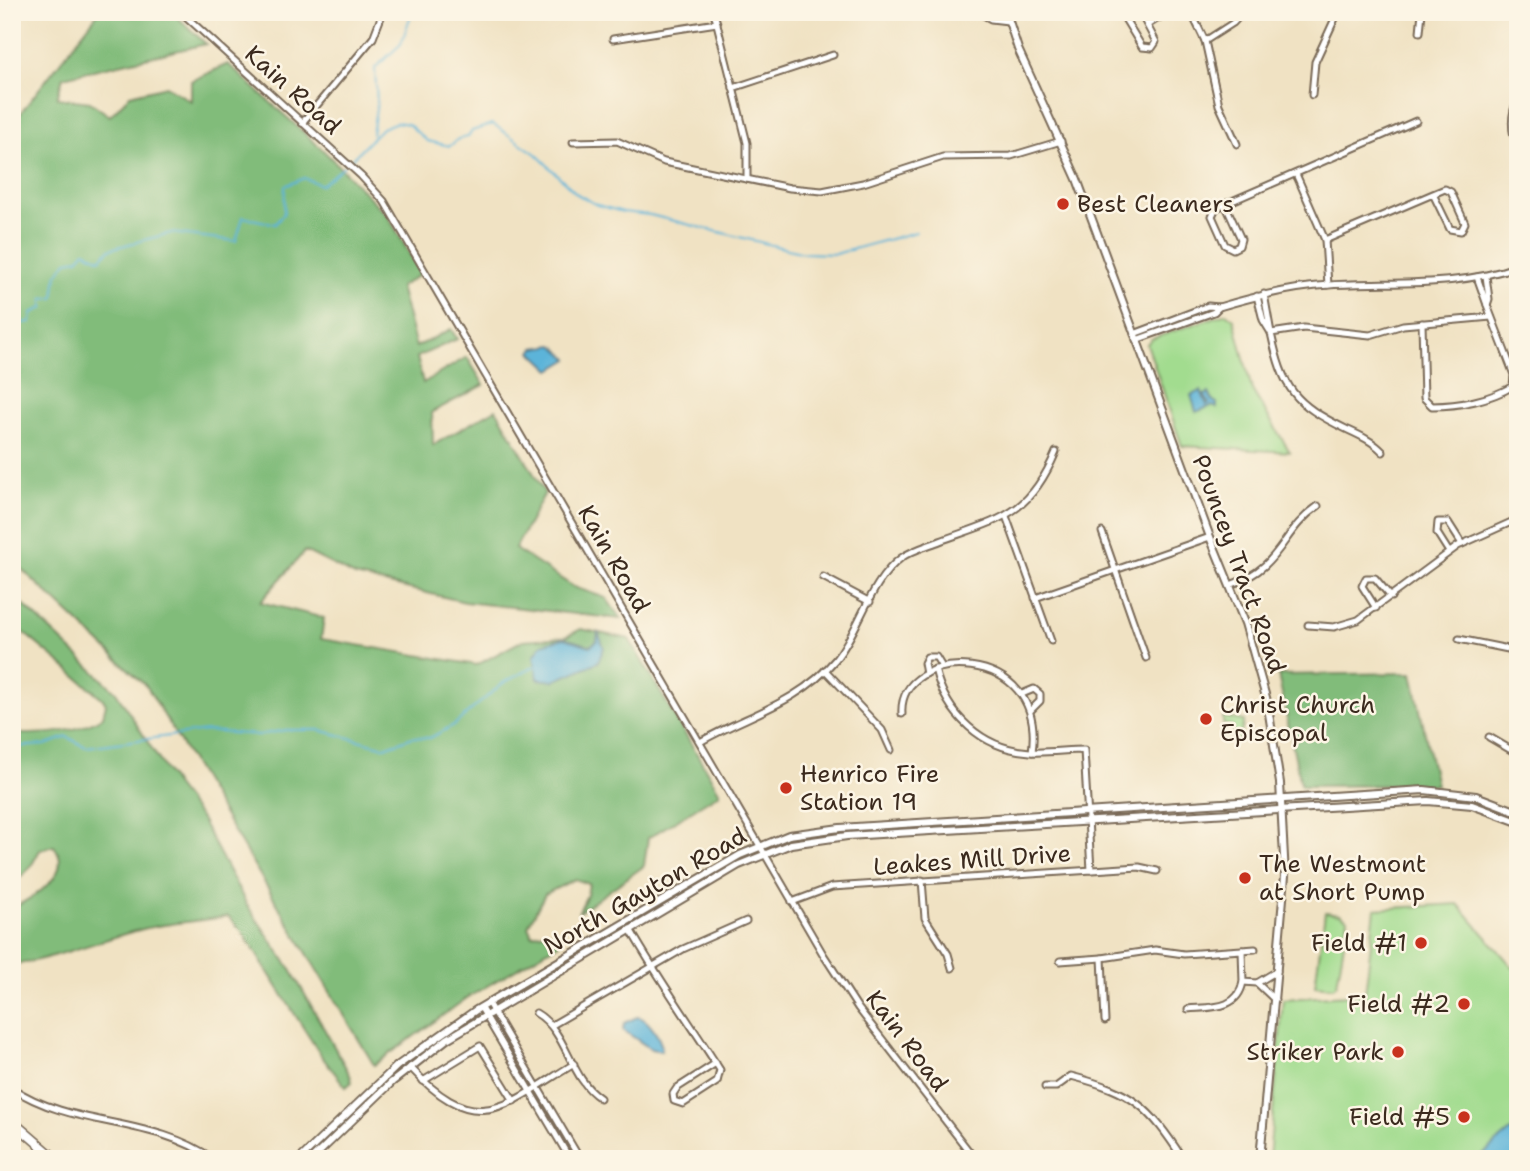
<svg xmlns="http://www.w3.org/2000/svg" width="1530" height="1171" viewBox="0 0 1530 1171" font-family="'Shantell Sans',sans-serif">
	<rect width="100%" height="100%" fill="#fcf5e5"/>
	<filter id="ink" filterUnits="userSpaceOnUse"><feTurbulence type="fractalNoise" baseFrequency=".0143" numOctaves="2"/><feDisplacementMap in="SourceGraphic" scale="14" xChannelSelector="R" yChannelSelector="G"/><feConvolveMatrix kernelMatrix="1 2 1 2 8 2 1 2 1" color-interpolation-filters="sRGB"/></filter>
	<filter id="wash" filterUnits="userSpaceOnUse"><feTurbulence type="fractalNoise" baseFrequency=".00686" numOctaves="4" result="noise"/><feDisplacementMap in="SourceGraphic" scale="28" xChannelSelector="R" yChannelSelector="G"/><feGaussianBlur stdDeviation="1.57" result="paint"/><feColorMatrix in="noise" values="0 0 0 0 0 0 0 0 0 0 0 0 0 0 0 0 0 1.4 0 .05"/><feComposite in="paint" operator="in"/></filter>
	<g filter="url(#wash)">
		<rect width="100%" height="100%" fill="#f0e2c3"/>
		<g fill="#a2dc8f" stroke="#6e8356" stroke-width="2">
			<polygon points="1226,313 1234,319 1252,390 1290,452 1182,446 1147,344 1151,339"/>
			<polygon points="1223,717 1244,721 1239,741 1233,739 1232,726 1223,724"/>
			<polygon points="1458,904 1518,973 1518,1159 1269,1159 1283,999 1365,994 1375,909"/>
			<polygon points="1325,912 1340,914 1348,919 1337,984 1333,987 1315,985"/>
		</g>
		<g fill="#81bc7a" stroke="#5e734c" stroke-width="2" fill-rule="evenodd">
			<path d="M99,12H172L206,44L63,77L57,98L90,102L110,116L130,95L166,86L191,101V81L228,64L323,150L388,216L421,274L400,287L416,347L451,329L457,339L417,357L423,383L467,357L484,385L432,412L433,445L496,409L545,493L515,549L574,587L606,598L621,619L465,602L355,576L305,551L260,602L324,618L321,639L477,665L523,640L565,637L581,629L629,639L720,793L648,838L644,866L578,913L587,895L589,884L575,879L545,894L528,926L532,935L549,931L561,942L467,998L374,1065L147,687L12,560V116L15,120ZM598,633V662L565,638L590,646L597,641Z"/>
			<path d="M12,594L116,692L175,785L201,819L247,905L290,968L350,1075L352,1082L346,1087L322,1057L243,933L228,916C200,922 171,922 143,929C99,940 58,958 12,965V908C35,897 75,873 54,846L40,850L30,868L12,885V746L18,734C47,734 79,733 103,716L106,704L102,698L12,623Z"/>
			<polygon points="1412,673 1436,785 1301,786 1278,675"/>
		</g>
		<g fill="#5cb4d9" stroke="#4c6f7c" stroke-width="2">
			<polygon points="554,345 569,359 551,370 532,352 535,348"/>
			<polygon points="1201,391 1207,405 1209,403 1204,395 1209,393 1213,401 1217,403 1217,408 1212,406 1196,412 1191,395"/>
			<polygon points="598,632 604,648 598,662 554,681 538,679 534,656 542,644 564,638 590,646 597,641"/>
			<path d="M637,1017C648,1017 662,1040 662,1051L651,1049L623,1030L624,1023Z"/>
			<polygon points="1518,1125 1518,1159 1477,1159"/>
		</g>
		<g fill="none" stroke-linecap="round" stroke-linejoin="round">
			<g stroke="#5cb4d9" stroke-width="2">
				<polyline points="372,134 377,102 375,68 401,44 412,12"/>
				<polyline points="350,161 382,128 397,122 408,124 427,141 450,146 458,139 468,137 472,131 493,124 536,154 577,194 597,205 623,212 650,215 804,253 835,254 916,232"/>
				<polyline points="12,324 31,322 32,313 43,308 43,299 54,298 57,275 67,261 78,259 85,251 100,259 110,249 171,233 236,241 243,217 275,224 284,213 285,186 304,178 321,185 344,166"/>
				<polyline points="12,747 45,745 67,737 86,747 207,731 259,735 286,730 319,730 385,747 413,737 430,738 454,725 503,683 535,666"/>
			</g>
		</g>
	</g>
	<g filter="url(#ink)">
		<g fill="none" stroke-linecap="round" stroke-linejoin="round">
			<defs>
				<g id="minor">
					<polyline points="181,12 361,176 384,201 823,954 858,1008 975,1159"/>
					<polyline points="714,12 747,143 747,179"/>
					<polyline points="978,12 991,19 1008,21"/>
					<polyline points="1128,12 1125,19 1142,47 1152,48 1156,42 1140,12"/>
					<polyline points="1191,12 1205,41 1219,105 1237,144"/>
					<polyline points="1149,24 1168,12"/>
					<polyline points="1420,32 1422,12"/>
					<polyline points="613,39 717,23"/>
					<polyline points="1205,41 1233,23 1243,12"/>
					<polyline points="733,88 833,55"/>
					<polyline points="1312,95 1315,62 1338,12"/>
					<path d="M1518,99C1511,113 1510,132 1518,146"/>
					<polyline points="302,123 373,38 383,12"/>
					<polyline points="573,142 617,141 664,162 790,188 822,191 863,183 943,157 1011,156 1061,141"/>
					<polyline points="1296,174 1325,240 1328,285"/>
					<polyline points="1225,204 1241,239 1239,246 1233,249 1225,245 1212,216 1216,208 1416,121"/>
					<polyline points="1325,240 1433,194 1450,229 1461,231 1465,223 1451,192 1445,189 1433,194"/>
					<polyline points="1477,277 1487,305 1489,299 1486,276"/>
					<polyline points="1257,296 1263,320 1271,333 1264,294"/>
					<path d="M1422,323L1424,398L1432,406C1459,406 1490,400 1513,386L1514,375L1487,305"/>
					<polyline points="1134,334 1208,306 1219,307"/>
					<path d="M1136,340L1214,312L1219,307C1256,296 1292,287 1330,285C1393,281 1457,288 1518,266"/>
					<path d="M1383,452C1373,441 1359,435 1346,429C1294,404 1283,389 1271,333L1304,328L1370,335L1403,325L1491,317"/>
					<polyline points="1006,516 1051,641"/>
					<polyline points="1102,532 1146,658"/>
					<polyline points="1449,552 1437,533 1438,522 1448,522 1462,544"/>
					<polyline points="823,577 870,602"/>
					<path d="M1230,585C1283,567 1280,532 1318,506"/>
					<polyline points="1035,598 1210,537"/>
					<polyline points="1376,608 1362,586 1366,578 1375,578 1391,597"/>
					<polyline points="1308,625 1334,627 1358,620 1458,546 1518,519"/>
					<polyline points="1459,639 1518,651"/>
					<path d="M935,669C946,715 982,749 1030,752C1048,753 1067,750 1084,750L1091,870"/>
					<polyline points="825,670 882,730 891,750"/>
					<polyline points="926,674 924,663 927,657 936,657 942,667"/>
					<polyline points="1022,694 1034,689 1040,694 1040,701 1031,710"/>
					<path d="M902,714C897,645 1048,643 1032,752"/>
					<polyline points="1489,737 1518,754"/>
					<path d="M700,742C746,715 798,704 835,660C860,630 869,582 901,558C912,550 927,546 940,541C1000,519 1029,516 1056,452"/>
					<polyline points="922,880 925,918 948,954 952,968"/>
					<polyline points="792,902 832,887 1139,867 1157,871"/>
					<path d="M630,929C658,978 690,1023 720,1070L717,1082L683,1104L674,1101L673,1094L677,1088L716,1063"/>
					<polyline points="1242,950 1255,949"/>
					<polyline points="1060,961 1102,958"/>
					<polyline points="1257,983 1275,1000"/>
					<polyline points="488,1003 580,1159"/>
					<polyline points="481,1008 570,1159"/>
					<path d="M1188,1009C1211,1007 1238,1010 1243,982"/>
					<path d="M536,1013C568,1032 569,1078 600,1098"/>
					<polyline points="1105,1021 1102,958 1155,950 1184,954 1242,950 1243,982 1257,983 1277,971"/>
					<polyline points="552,1025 683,949 746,921"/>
					<path d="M410,1067C477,1139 503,1107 574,1064"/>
					<polyline points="423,1081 480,1046 514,1101"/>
					<path d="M1045,1087H1056L1071,1076C1133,1092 1149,1106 1183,1159"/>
					<path d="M12,1088C73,1129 153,1116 213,1159"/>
				</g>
				<g id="major">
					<polyline points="1006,12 1018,49 1077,179 1210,537 1245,623 1267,701 1280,783 1285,876 1260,1159"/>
					<polyline points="300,1159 397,1066 476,1010 740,855 789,835 840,828 1424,790 1476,796 1518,812"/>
					<polyline points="312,1159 392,1082 447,1039 739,865 791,844 847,836 1428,801 1472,805 1518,822"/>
				</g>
				<polyline id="highway" points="12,1121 56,1159"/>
			</defs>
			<use href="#minor" stroke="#7a6a58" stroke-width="9"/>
			<use href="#major" stroke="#7a6a58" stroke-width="10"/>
			<use href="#highway" stroke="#7a6a58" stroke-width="11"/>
			<use href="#minor" stroke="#fff" stroke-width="5"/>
			<use href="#major" stroke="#fff" stroke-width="6"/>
			<use href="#highway" stroke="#fff" stroke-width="8"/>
		</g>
	</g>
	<g fill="#c8321e" stroke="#fcf5e5" stroke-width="2.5">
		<circle cx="1063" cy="204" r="7"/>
		<circle cx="1206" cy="719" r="7"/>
		<circle cx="786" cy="788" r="7"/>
		<circle cx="1245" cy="878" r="7"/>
		<circle cx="1421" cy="943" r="7"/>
		<circle cx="1464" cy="1004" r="7"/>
		<circle cx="1398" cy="1052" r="7"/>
		<circle cx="1464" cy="1117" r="7"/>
	</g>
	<g text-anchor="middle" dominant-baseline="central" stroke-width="5" stroke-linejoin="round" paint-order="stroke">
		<g font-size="24" fill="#3b2a1e" stroke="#fcf5e5">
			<text transform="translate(293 90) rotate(42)">Kain Road</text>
			<text transform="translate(614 559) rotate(60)">Kain Road</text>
			<text transform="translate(1239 564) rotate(70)">Pouncey Tract Road</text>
			<text transform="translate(972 860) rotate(-4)">Leakes Mill Drive</text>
			<text transform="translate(645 891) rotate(-30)">North Gayton Road</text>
			<text transform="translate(907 1041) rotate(53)">Kain Road</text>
		</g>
		<g font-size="24" fill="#3b2a1e" stroke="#fcf5e5" text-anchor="start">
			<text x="1077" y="204">Best Cleaners</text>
			<text x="1220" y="705">Christ Church<tspan x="1220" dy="28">Episcopal</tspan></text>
			<text x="800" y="774">Henrico Fire<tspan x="800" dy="28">Station 19</tspan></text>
			<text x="1259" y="864">The Westmont<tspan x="1259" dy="28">at Short Pump</tspan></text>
			<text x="1407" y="943" text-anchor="end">Field #1</text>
			<text x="1450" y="1004" text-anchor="end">Field #2</text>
			<text x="1384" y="1052" text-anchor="end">Striker Park</text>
			<text x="1450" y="1117" text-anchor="end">Field #5</text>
		</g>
	</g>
	<rect width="1530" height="1171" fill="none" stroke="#fcf5e5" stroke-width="42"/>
</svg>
